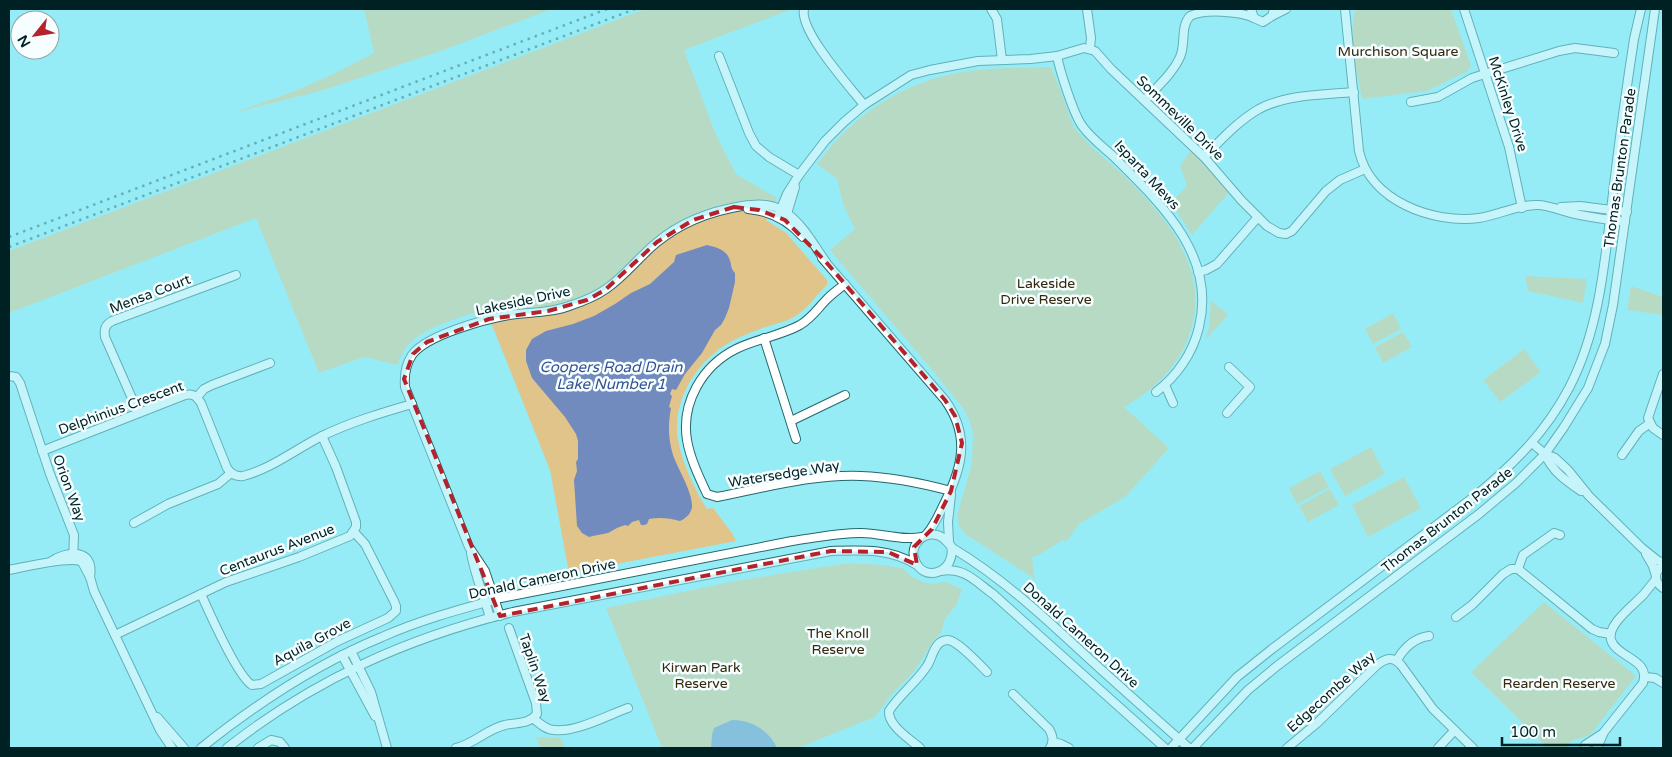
<svg xmlns="http://www.w3.org/2000/svg" width="1672" height="757" viewBox="0 0 1672 757" font-family="'Varela Round',sans-serif">
	<rect width="100%" height="100%" fill="#96ecf5"/>
	<g fill="#e1c48a">
		<polygon points="364,9 552,9 438,52 324,90 233,113 295,91 333,74 374,53"/>
		<path d="M645,9H792L684,50L716,135L736,174L777,198L766,220L786,233L827,280V285C817,294 809,307 797,315C789,321 778,323 769,326C756,330 742,336 730,342C699,360 676,394 677,430C678,453 691,481 702,501L707,509L713,508L732,533L736,541L569,573L550,470L486,310C466,315 426,327 411,342C404,348 401,356 397,365L364,357L319,373L256,218L9,313V251Z"/>
		<path d="M1356,9H1451L1471,65L1468,71L1427,91L1362,99C1358,76 1347,29 1356,9Z"/>
		<path d="M1051,67C1057,81 1062,95 1067,109C1070,116 1072,125 1076,130C1089,145 1105,159 1120,172C1165,215 1213,270 1189,336C1177,368 1153,391 1124,407L1169,448L1125,497L1079,524L1066,542L1064,540L1061,541L1039,555L1032,557L1035,579L965,534L959,526L957,516L972,463L973,433L969,419L963,408L933,371L830,250L855,229L844,207L837,179L817,164C857,110 910,77 978,70C1002,67 1027,68 1051,67Z"/>
		<polygon points="1191,150 1229,192 1192,235 1175,209 1180,203 1175,198 1187,186 1180,166"/>
		<polygon points="1525,276 1587,279 1583,303 1528,291"/>
		<polygon points="1631,286 1663,297 1663,315 1627,310"/>
		<polygon points="1211,300 1228,315 1205,340 1209,328"/>
		<polygon points="1393,313 1401,329 1373,344 1365,329"/>
		<polygon points="1403,332 1412,347 1383,363 1375,347"/>
		<polygon points="1524,349 1541,372 1500,402 1483,380"/>
		<polygon points="1371,447 1385,474 1345,496 1330,469"/>
		<polygon points="1320,471 1329,487 1297,504 1289,488"/>
		<polygon points="1404,477 1421,508 1368,537 1352,505"/>
		<polygon points="1330,489 1339,505 1308,522 1299,506"/>
		<polygon points="847,563 884,565 902,568 914,578 923,582 932,584 945,582 962,589 957,604 945,619 941,633 934,640 915,670 888,699 875,717 798,748 662,748 606,608 730,582"/>
		<polygon points="1544,602 1636,676 1590,735 1571,741 1566,748 1548,748 1471,672"/>
		<polygon points="536,737 561,738 565,748 540,748"/>
	</g>
	<g fill="#728bbe">
		<path d="M707,245C715,247 725,249 729,258C732,264 730,268 735,273V282L729,308L725,318L721,325L715,330L702,353L685,374L676,390L672,389L670,394L672,396L669,407L671,408C668,424 668,439 673,455C678,469 693,493 692,507C691,514 686,518 680,521C669,518 660,517 649,519L647,524L644,525H641L639,520L632,522L628,526L625,525L617,528L608,533L593,536L589,537L582,533L577,526L574,480L577,471L576,462L578,459V441L576,434L565,417L532,378L526,361V350L532,339L546,331L573,324L594,316L615,304L631,293L650,284L674,262L676,255Z"/>
		<path d="M732,720C751,720 769,730 777,748H711L712,735L714,728Z"/>
	</g>
	<g fill="none" stroke-linecap="round" stroke-linejoin="round">
		<defs>
			<g id="minor">
				<path d="M804,9C799,31 850,87 864,105"/>
				<polyline points="991,9 997,19 1002,60"/>
				<polyline points="1087,9 1091,38 1090,48"/>
				<polyline points="1251,9 1254,18 1263,22 1272,16 1274,9"/>
				<path d="M1345,9L1359,151C1370,201 1433,224 1479,218C1499,215 1519,204 1539,205C1553,206 1566,213 1580,215C1595,218 1610,220 1625,222"/>
				<polyline points="1464,9 1509,147 1522,208"/>
				<polyline points="1272,16 1286,9"/>
				<polyline points="719,56 749,133 756,146 769,157 799,175"/>
				<path d="M1057,56C1060,71 1074,116 1083,127C1091,138 1103,147 1113,156C1159,202 1217,254 1199,327C1193,353 1177,376 1156,392"/>
				<path d="M1145,100C1157,87 1173,73 1180,57C1186,44 1180,27 1190,16C1204,9 1239,11 1254,18"/>
				<polyline points="1411,102 1438,97 1472,78 1559,51 1575,48 1614,53"/>
				<path d="M1204,157C1221,140 1238,121 1259,109C1287,94 1323,95 1354,92"/>
				<polyline points="1561,207 1580,206 1627,212"/>
				<path d="M748,209C771,211 788,220 803,237"/>
				<polyline points="778,216 787,194 799,175 825,141 844,122 864,105 911,75 930,70 978,61 1031,59 1057,56 1084,48 1095,51 1111,69 1204,157 1242,201 1267,226 1279,233 1286,234 1292,231 1326,191 1340,180 1365,169"/>
				<polyline points="786,217 795,187"/>
				<path d="M822,258L945,400C970,435 963,466 945,502C939,514 935,525 926,535"/>
				<polyline points="1198,272 1206,270 1217,264 1258,217"/>
				<path d="M845,284C839,289 833,293 827,299C818,308 812,318 800,325C780,336 756,339 736,349C702,366 681,403 687,440C690,458 699,477 707,494L717,497C764,488 813,474 861,476C892,477 921,483 951,491"/>
				<polyline points="764,338 796,439"/>
				<polyline points="1663,374 1648,418 1653,428 1663,435"/>
				<polyline points="9,376 16,377 20,383 50,474 74,535 73,560"/>
				<polyline points="1165,385 1173,403"/>
				<polyline points="197,397 204,389 212,385 270,363"/>
				<path d="M138,412L105,337C104,329 105,325 112,321L236,275"/>
				<polyline points="1227,413 1250,387 1229,367"/>
				<polyline points="791,421 845,395"/>
				<polyline points="1532,443 1545,454 1555,458 1568,470 1589,496 1642,548 1657,560 1663,563"/>
				<path d="M42,451L185,395C193,393 196,396 201,403L227,468C231,474 236,477 243,476C271,469 296,449 322,436C351,422 381,413 412,404"/>
				<path d="M1545,454C1552,471 1566,481 1581,491"/>
				<polyline points="1622,455 1639,431 1649,424"/>
				<polyline points="134,523 168,504 218,484 231,473"/>
				<polyline points="949,542 948,522 951,495"/>
				<path d="M951,546C957,572 923,584 915,560C913,556 913,550 915,546C919,537 928,533 937,535C946,537 947,544 954,549C1002,578 1043,616 1084,654C1119,686 1154,717 1189,748"/>
				<path d="M471,553C475,576 484,596 490,618"/>
				<polyline points="1646,554 1653,566 1656,576"/>
				<path d="M50,562C67,550 95,548 90,577"/>
				<path d="M1663,566C1653,572 1654,582 1663,588"/>
				<polyline points="1518,569 1523,555 1554,533 1560,535"/>
				<path d="M9,570C23,567 72,556 82,562L90,577L94,591L160,730L172,748"/>
				<path d="M941,571C964,567 975,581 993,594L1165,748"/>
				<path d="M201,594C209,612 238,677 252,685L261,684L338,641L388,618L396,611V606L394,601L365,544L354,532"/>
				<path d="M500,616L485,571L469,547L405,387C404,375 406,364 412,355C426,335 486,319 509,315C530,312 552,313 572,305C584,301 596,296 606,289C625,276 639,257 656,243C680,223 711,211 742,206C756,204 769,203 782,210C802,222 813,244 826,262"/>
				<polyline points="1456,617 1472,605 1503,574 1511,569 1518,569 1592,629 1599,632 1611,634"/>
				<polyline points="115,635 226,582 299,557 350,536 356,527 356,522 336,467 322,436"/>
				<polyline points="351,651 371,692 387,748"/>
				<polyline points="342,655 375,716"/>
				<path d="M1397,660C1404,648 1414,638 1429,636"/>
				<polyline points="1645,677 1655,678 1663,683"/>
				<path d="M1013,694L1049,729C1053,736 1054,741 1050,748"/>
				<polyline points="157,717 184,748"/>
				<path d="M534,719C539,723 546,730 554,730C575,733 608,715 628,708"/>
				<polyline points="1053,742 1061,744 1069,748"/>
				<polyline points="1585,745 1602,734"/>
				<path d="M201,748C256,704 316,664 382,637C420,620 461,609 501,598L792,541C814,538 837,533 861,533C881,533 901,541 922,537"/>
				<path d="M227,748C313,680 407,638 513,612L831,551C861,550 890,548 917,565"/>
				<polyline points="258,748 271,740 280,742 285,748"/>
				<path d="M456,748C474,744 487,729 505,725C517,722 528,725 537,714L536,703L509,628"/>
				<path d="M920,748C910,739 888,726 889,711C900,694 916,683 927,666C933,657 934,640 948,640C958,641 979,664 987,672"/>
				<path d="M1171,748L1237,677L1272,649L1475,496C1513,465 1546,432 1569,388C1600,329 1605,259 1613,193C1619,142 1626,91 1634,39L1641,9"/>
				<polyline points="1193,748 1248,690 1277,666 1479,514 1516,483 1545,454 1564,427 1588,388 1605,344 1613,305 1655,9"/>
				<path d="M1287,748L1316,724L1377,665C1386,658 1393,656 1401,665L1433,709L1473,748"/>
				<polyline points="1438,748 1454,731"/>
				<path d="M1597,748L1604,732L1643,683C1651,659 1617,658 1611,640C1606,625 1635,604 1644,594C1648,589 1652,584 1656,579"/>
			</g>
		</defs>
		<use href="#minor" stroke="#24676e" stroke-width="10"/>
		<use href="#minor" stroke="#fff" stroke-width="8"/>
		<g stroke="#306267" stroke-width="2.5" stroke-dasharray="2.5 5" stroke-linecap="butt">
			<polyline points="9,237 607,9"/>
			<polyline points="9,247 635,9"/>
		</g>
	</g>
	<path d="M0 0H1672V757H0ZM734,207L759,210L785,220L826,262L945,400L955,416L962,443L951,491L932,529L914,547L917,565L888,552L831,551L500,616L404,379L413,354L427,342L489,319L548,311L587,300L605,290L657,242L693,220Z" fill="#96ecf5" fill-opacity=".55" fill-rule="evenodd"/>
	<path fill="none" stroke="#b4232b" stroke-width="4" stroke-dasharray="10 6" stroke-linejoin="round" d="M734,207L759,210L785,220L826,262L945,400L955,416L962,443L951,491L932,529L914,547L917,565L888,552L831,551L500,616L404,379L413,354L427,342L489,319L548,311L587,300L605,290L657,242L693,220Z"/>
	<g text-anchor="middle" dominant-baseline="central" stroke-width="5" stroke-linejoin="round" paint-order="stroke">
		<g font-size="14" fill="#34270c" stroke="#f6feff">
			<text x="1398" y="51">Murchison Square</text>
			<text x="1046" y="283">Lakeside<tspan x="1046" dy="16">Drive Reserve</tspan></text>
			<text x="838" y="633">The Knoll<tspan x="838" dy="16">Reserve</tspan></text>
			<text x="701" y="667">Kirwan Park<tspan x="701" dy="16">Reserve</tspan></text>
			<text x="1559" y="683">Rearden Reserve</text>
		</g>
		<g font-size="14" fill="#002124" stroke="#f6feff">
			<text transform="translate(1508 104) rotate(72)">McKinley Drive</text>
			<text transform="translate(1180 118) rotate(44)">Sommeville Drive</text>
			<text transform="translate(1620 168) rotate(-82)">Thomas Brunton Parade</text>
			<text transform="translate(1147 175) rotate(47)">Isparta Mews</text>
			<text transform="translate(150 294) rotate(-21)">Mensa Court</text>
			<text transform="translate(523 301) rotate(-12)">Lakeside Drive</text>
			<text transform="translate(121 408) rotate(-20)">Delphinius Crescent</text>
			<text transform="translate(784 474) rotate(-9)">Watersedge Way</text>
			<text transform="translate(69 488) rotate(70)">Orion Way</text>
			<text transform="translate(1447 520) rotate(-38)">Thomas Brunton Parade</text>
			<text transform="translate(277 550) rotate(-21)">Centaurus Avenue</text>
			<text transform="translate(542 579) rotate(-12)">Donald Cameron Drive</text>
			<text transform="translate(1081 635) rotate(42)">Donald Cameron Drive</text>
			<text transform="translate(312 642) rotate(-28)">Aquila Grove</text>
			<text transform="translate(535 668) rotate(71)">Taplin Way</text>
			<text transform="translate(1331 692) rotate(-42)">Edgecombe Way</text>
		</g>
		<g font-size="15" font-style="italic" fill="#355294" stroke="#f6feff">
			<text x="611" y="367">Coopers Road Drain<tspan x="611" dy="17">Lake Number 1</tspan></text>
		</g>
	</g>
	<rect width="1672" height="757" fill="none" stroke="#002124" stroke-width="20"/>
	<g transform="translate(35 35) rotate(240)"><circle r="24" fill="#f6feff" stroke="#94a6a7"/>
	<path d="M0-4L9 19L0 12L-9 19Z" fill="#b4232b"/>
	<text y="-8" font-size="14" font-weight="bold" text-anchor="middle" fill="#002124">N</text>
	</g>
	<path d="M1502 737v8h118v-8" fill="none" stroke="#002124" stroke-width="2.5"/>
	<text x="1510" y="737" font-size="15" fill="#002124" stroke="#f6feff" stroke-width="4" paint-order="stroke">100 m</text>
</svg>
